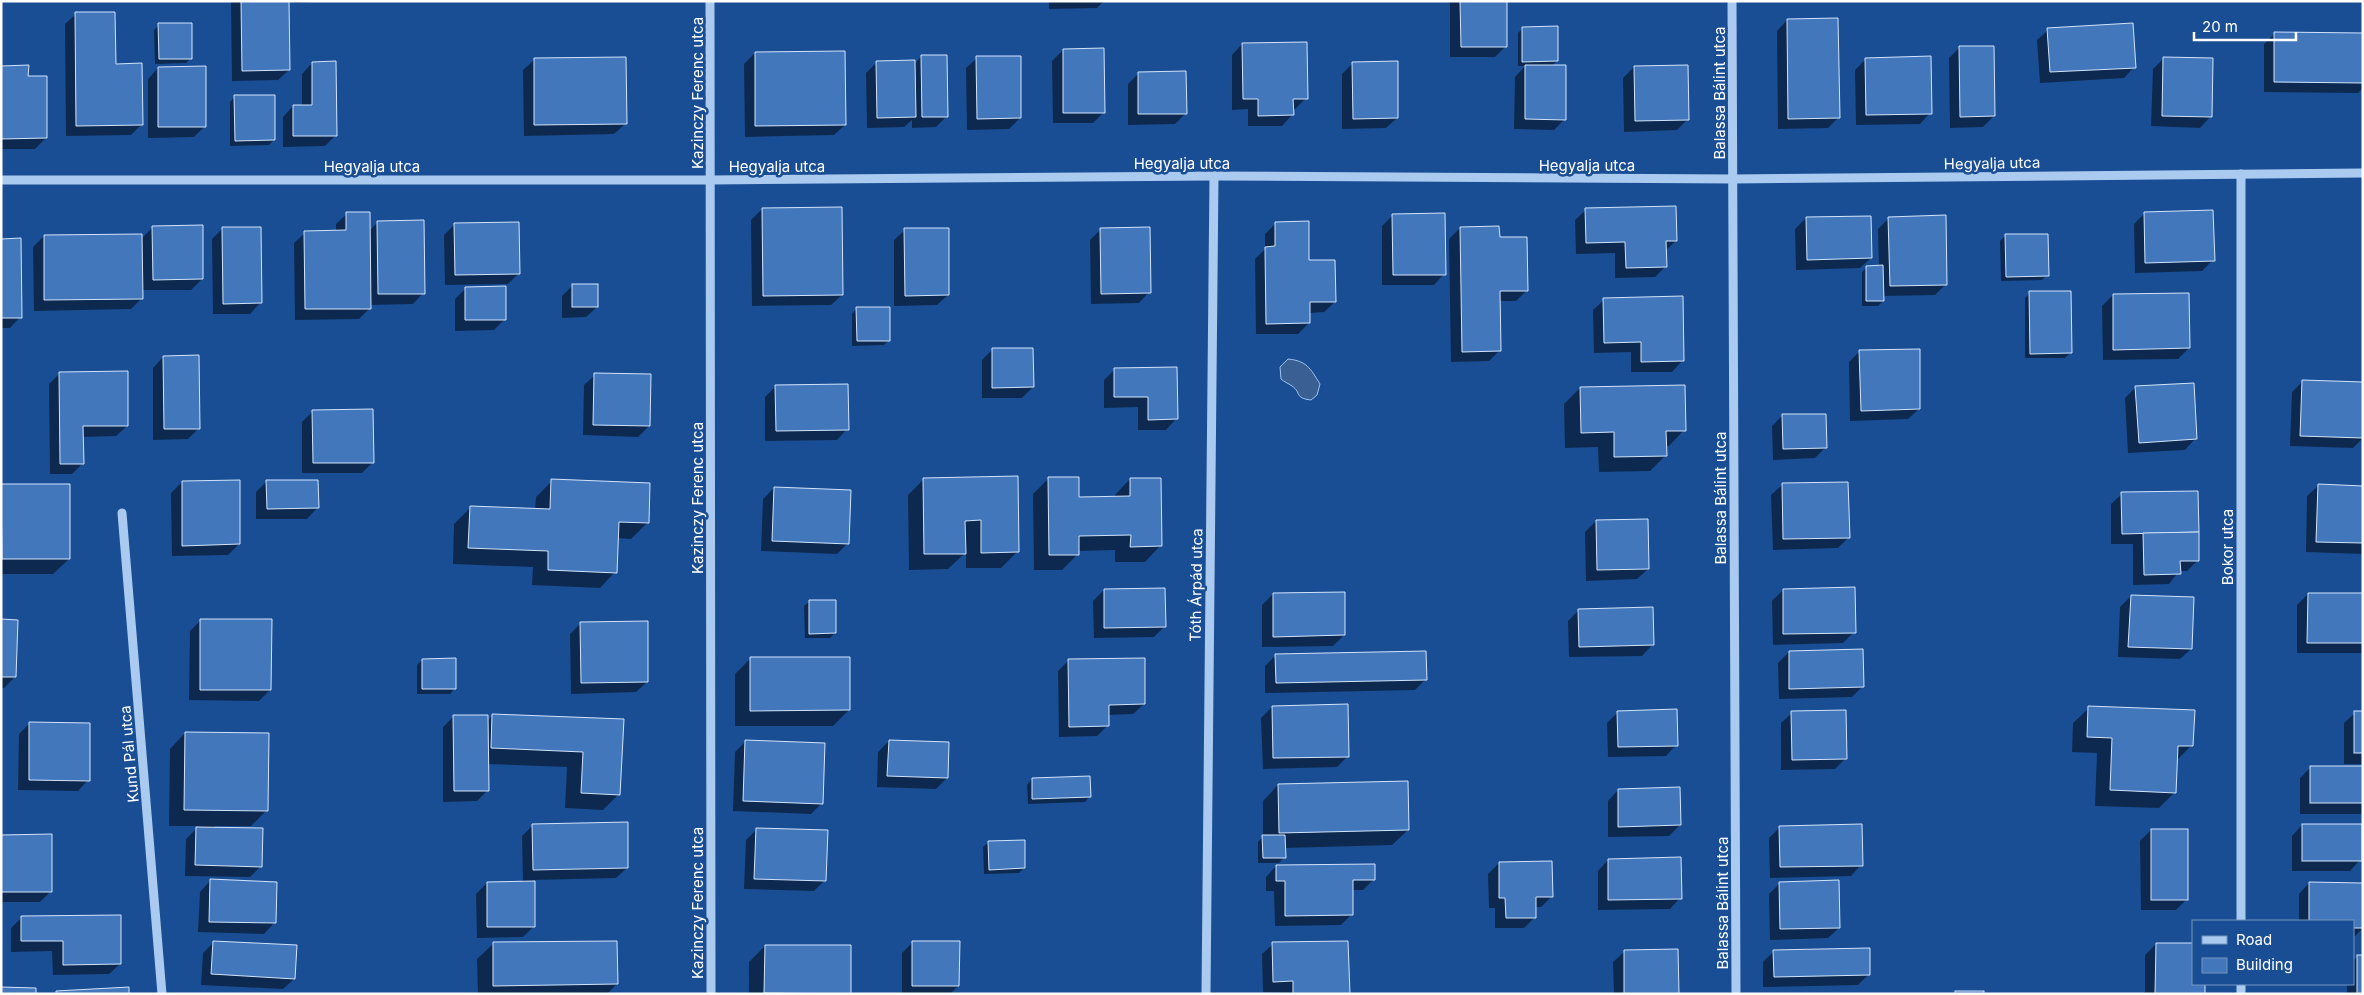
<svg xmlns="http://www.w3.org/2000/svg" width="2364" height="995" viewBox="0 0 2364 995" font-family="Inter,sans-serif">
	<rect width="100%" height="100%" fill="#194e95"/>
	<path fill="#395f93" stroke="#9ec4f2" d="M1288,359C1307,361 1310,368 1320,384L1317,395L1311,400C1294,398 1302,393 1292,386C1288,383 1284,382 1281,379L1280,367Z"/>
	<g fill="#0007">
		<polygon points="231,1 288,1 289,70 278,80 232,81"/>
		<polygon points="294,1 328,1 294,3"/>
		<polygon points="1049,1 1104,1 1097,8 1049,9"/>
		<polygon points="1450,1 1505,1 1506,46 1495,57 1450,57"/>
		<polygon points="76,14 114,65 142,124 131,135 66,136 65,24"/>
		<polygon points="1787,20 1839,117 1828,128 1778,129 1777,31"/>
		<polygon points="159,25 191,58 186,63 155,64 154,30"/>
		<polygon points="1523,28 1557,61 1552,66 1565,119 1554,130 1514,129 1515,77 1525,66 1518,66 1518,33"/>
		<polygon points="2048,30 2134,67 2124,78 2040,83 2037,40"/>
		<polygon points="2275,33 2363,34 2363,88 2358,93 2264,92 2264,44"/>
		<polygon points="1242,44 1306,98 1295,109 1292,109 1292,115 1282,126 1248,126 1248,109 1232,110 1232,55"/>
		<polygon points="1959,48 1994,116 1983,127 1950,128 1949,58"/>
		<polygon points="1063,50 1104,112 1093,123 1053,123 1052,61"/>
		<polygon points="755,53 845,125 834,135 745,137 744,64"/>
		<polygon points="922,56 947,116 936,127 912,128 912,120 904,127 867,128 866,73 877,62 914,64"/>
		<polygon points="977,58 1020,118 1009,129 967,130 966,68"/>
		<polygon points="2164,58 2210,117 2200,128 2151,126 2153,69"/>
		<polygon points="1866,59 1930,113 1920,124 1856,125 1855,70"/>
		<polygon points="534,60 625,124 614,134 524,136 523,70"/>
		<polygon points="312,63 336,135 325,146 283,147 283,117 293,106 302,106 302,74"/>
		<polygon points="1352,64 1397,118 1386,128 1342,129 1342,74"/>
		<polygon points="1,67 46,138 35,149 1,149"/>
		<polygon points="1634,67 1687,120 1677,130 1624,132 1623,78"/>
		<polygon points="158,68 205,126 194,137 148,138 148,79"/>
		<polygon points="1138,74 1186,113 1175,124 1128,125 1128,84"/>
		<polygon points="235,96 274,140 269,145 230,146 230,102"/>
		<polygon points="762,209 842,295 831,305 752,306 751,220"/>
		<polygon points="1586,210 1676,241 1665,251 1665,267 1655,277 1615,278 1615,253 1576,254 1575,220"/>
		<polygon points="2145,213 2213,260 2202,271 2135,273 2134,224"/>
		<polygon points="347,214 369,231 378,222 423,293 413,304 370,305 370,308 359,319 295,320 294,243 305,233 336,232 336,224"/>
		<polygon points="1393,215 1444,274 1434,285 1382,285 1382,226"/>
		<polygon points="1806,218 1871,258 1860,268 1796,270 1795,229"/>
		<polygon points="1889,218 1946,284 1935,295 1883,296 1883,301 1878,306 1862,306 1862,272 1867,267 1879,266 1878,229"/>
		<polygon points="1276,223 1308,262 1335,302 1324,312 1309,313 1309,323 1298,334 1256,334 1255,259 1265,249 1265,234"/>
		<polygon points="455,224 518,274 508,284 445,285 444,235"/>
		<polygon points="153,227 202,279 191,290 142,290 142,298 131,309 34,311 33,247 44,236 141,239"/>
		<polygon points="223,228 260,303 250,314 213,314 212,239"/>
		<polygon points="1460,228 1499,238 1527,290 1516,301 1499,301 1500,350 1489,361 1451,362 1449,239"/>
		<polygon points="1101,229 1149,292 1139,303 1091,304 1090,240"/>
		<polygon points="905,230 948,295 937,305 894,306 894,240"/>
		<polygon points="2005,236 2047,275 2042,280 2001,281 2000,241"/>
		<polygon points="1,240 20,317 10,328 1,328"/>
		<polygon points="573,285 597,307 586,317 562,318 562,296"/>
		<polygon points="466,288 505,319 494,330 455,331 455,299"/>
		<polygon points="2030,293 2070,353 2065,358 2025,358 2025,298"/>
		<polygon points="2113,295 2189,348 2178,359 2103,360 2102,306"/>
		<polygon points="1604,300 1682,361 1672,372 1631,372 1631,352 1594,353 1593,310"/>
		<polygon points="857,308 889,340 884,345 852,346 852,314"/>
		<polygon points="992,350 1033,387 1022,398 982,398 982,360"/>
		<polygon points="1860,351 1919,409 1908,419 1850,421 1849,362"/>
		<polygon points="163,357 199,428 188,439 153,440 153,368"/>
		<polygon points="1115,369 1176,419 1166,430 1138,430 1138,407 1104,408 1104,380"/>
		<polygon points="60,373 127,426 116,436 82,437 83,463 72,474 50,474 49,384"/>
		<polygon points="595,375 649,426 638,437 583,435 584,385"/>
		<polygon points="2303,381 2363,383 2363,438 2353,448 2290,446 2292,392"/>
		<polygon points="776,386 847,429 837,440 765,441 765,397"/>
		<polygon points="2136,387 2195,439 2185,450 2128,453 2125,398"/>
		<polygon points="1580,388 1684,430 1669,446 1665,446 1665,456 1650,471 1599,472 1598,447 1565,448 1564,404"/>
		<polygon points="313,411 373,462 362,473 302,473 302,422"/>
		<polygon points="1783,415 1826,447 1815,458 1773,460 1772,426"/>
		<polygon points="1016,478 1017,552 1001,568 966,568 966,552 948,569 909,570 908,495 924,479"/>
		<polygon points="1049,478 1078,498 1115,498 1115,495 1130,479 1160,546 1145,562 1115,562 1115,550 1078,551 1078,554 1062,570 1034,570 1033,494"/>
		<polygon points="267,481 317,508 307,519 256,519 256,492"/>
		<polygon points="552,481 647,523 631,539 617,538 615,572 600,588 532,585 533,567 453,564 454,524 470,508 535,510 536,497"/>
		<polygon points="182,482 239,544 228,555 172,556 171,493"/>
		<polygon points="1,485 69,559 53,574 1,574"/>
		<polygon points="1782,485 1848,538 1838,548 1773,550 1771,495"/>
		<polygon points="2318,486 2363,487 2363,554 2306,552 2307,496"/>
		<polygon points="774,488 848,543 837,554 761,551 763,499"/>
		<polygon points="2122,494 2198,560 2187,571 2179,571 2169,584 2133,585 2133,544 2111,544 2111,504"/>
		<polygon points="1596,521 1648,569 1637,579 1586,581 1585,532"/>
		<polygon points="1104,590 1164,627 1154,637 1094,638 1093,601"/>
		<polygon points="1783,590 1854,632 1843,643 1773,645 1772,601"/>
		<polygon points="1273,594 1344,635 1333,646 1262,647 1262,605"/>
		<polygon points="2308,594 2363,595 2363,653 2297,653 2297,605"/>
		<polygon points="2131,596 2191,649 2180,659 2118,657 2120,607"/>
		<polygon points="810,601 835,633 830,638 805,638 804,606"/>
		<polygon points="1579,610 1652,645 1642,656 1569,657 1568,621"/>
		<polygon points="201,620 270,690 259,701 189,700 190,631"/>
		<polygon points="1,621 15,677 4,688 1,688"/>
		<polygon points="581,623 647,682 636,692 571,694 570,634"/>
		<polygon points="1789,652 1863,686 1852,697 1779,699 1778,663"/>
		<polygon points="1276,655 1425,680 1415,690 1265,693 1265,666"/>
		<polygon points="751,658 849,710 833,726 735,726 735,674"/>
		<polygon points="422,660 455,688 450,694 417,694 417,665"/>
		<polygon points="1069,660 1144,704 1133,714 1108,715 1108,725 1097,736 1059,737 1058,671"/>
		<polygon points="1272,707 1348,756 1337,767 1263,769 1261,718"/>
		<polygon points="2089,708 2192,745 2176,761 2175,792 2159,808 2095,806 2097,753 2072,752 2073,723"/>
		<polygon points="1618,712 1676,745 1666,756 1608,757 1607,723"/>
		<polygon points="1792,713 1846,758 1835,769 1781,770 1781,723"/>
		<polygon points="2355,713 2363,713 2363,764 2344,764 2344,723"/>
		<polygon points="493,715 622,720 619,794 603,810 565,808 567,767 487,764 488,790 477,801 443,802 443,727 453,717 487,721"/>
		<polygon points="30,723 88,780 78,791 18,790 19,734"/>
		<polygon points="185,733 267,810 251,826 215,826 215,828 261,866 250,877 185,876 186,839 199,826 169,826 170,749"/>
		<polygon points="746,741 821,804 811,814 733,811 735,752"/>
		<polygon points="889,741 947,778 936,789 877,787 878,752"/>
		<polygon points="2311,767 2363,767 2363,814 2300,814 2300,778"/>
		<polygon points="1032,779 1090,796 1085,802 1028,804 1027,785"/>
		<polygon points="1278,785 1408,830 1392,845 1284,848 1284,857 1279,863 1258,863 1258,842 1263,836 1263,801"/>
		<polygon points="1618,790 1680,825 1669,836 1608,837 1608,801"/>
		<polygon points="533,825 627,868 616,878 533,880 534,926 523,937 477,938 476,894 487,883 523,882 522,836"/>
		<polygon points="2302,825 2360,860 2350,871 2292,871 2292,836"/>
		<polygon points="1780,827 1861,865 1851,876 1770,878 1769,838"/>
		<polygon points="757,829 824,881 814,891 744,889 746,840"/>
		<polygon points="2151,830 2187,899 2176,910 2141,910 2140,841"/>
		<polygon points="1,836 51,891 40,902 1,902"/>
		<polygon points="989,842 1024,868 1019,873 984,874 983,847"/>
		<polygon points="1608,860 1680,898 1670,909 1598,910 1598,871"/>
		<polygon points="1499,863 1552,896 1541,907 1535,907 1535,917 1524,928 1495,928 1495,908 1489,908 1488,874"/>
		<polygon points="1276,866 1374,879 1363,890 1352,890 1352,914 1341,925 1275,926 1274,891 1266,891 1266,877"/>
		<polygon points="210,881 274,923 264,934 198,932 200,892"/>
		<polygon points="1780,883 1839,928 1828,938 1770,940 1769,894"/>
		<polygon points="2309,883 2363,884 2363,928 2353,938 2353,921 2299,921 2299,894"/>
		<polygon points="22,917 120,964 109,974 53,975 52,951 11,952 11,928"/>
		<polygon points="214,942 294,979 283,989 201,985 203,953"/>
		<polygon points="913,942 958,986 950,994 902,994 902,953"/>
		<polygon points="493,944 617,984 607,994 478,994 477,959"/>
		<polygon points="1273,944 1348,994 1263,992 1262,954"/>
		<polygon points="2156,944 2193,984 2204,984 2204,994 2145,994 2145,955"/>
		<polygon points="765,946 850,994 749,994 749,962"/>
		<polygon points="1774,951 1869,974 1858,985 1763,987 1763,962"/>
		<polygon points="1624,952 1678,994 1614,994 1613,962"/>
		<polygon points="2358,956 2363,994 2347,994 2347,984 2353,984 2353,961"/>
	</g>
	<g fill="#4277bc" stroke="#d2e4fb">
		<polygon points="241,1 289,1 290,70 242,71"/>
		<polygon points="1460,1 1507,1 1507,47 1461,47"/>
		<polygon points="75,12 115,12 116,64 142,63 143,125 76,126"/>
		<polygon points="1838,18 1840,118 1788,119 1787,19"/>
		<polygon points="158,23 192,23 192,59 159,59"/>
		<polygon points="2133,23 2136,68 2050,72 2047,28"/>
		<polygon points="1558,26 1558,61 1522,62 1522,27"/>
		<polygon points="2274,32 2363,33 2363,83 2274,82"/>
		<polygon points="1307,42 1308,99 1293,99 1294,115 1258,116 1258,99 1243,99 1242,43"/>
		<polygon points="1959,46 1994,46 1995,116 1960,117"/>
		<polygon points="1104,48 1105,113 1063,113 1063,49"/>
		<polygon points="845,51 846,125 755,126 755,52"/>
		<polygon points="921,55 947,55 948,117 922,117"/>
		<polygon points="976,56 1021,56 1021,118 977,119"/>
		<polygon points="1931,56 1932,114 1866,115 1865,58"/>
		<polygon points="626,57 627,124 534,125 534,58"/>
		<polygon points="2163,57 2213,58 2212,117 2162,116"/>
		<polygon points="915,60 916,117 877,118 876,61"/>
		<polygon points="336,61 337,136 293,136 293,105 312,105 312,62"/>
		<polygon points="1398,61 1398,118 1353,119 1352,62"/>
		<polygon points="29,65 28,76 47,76 47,138 1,139 1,66"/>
		<polygon points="1525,65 1566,65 1566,120 1525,119"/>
		<polygon points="1688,65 1689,120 1635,121 1634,66"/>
		<polygon points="206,66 206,127 158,127 158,67"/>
		<polygon points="1186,71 1187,114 1138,114 1138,72"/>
		<polygon points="234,95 275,95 275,140 235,141"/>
		<polygon points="1676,206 1677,241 1666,241 1667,267 1626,268 1625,242 1586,243 1585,208"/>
		<polygon points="842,207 843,295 763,296 762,208"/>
		<polygon points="2213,210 2215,261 2145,263 2144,212"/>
		<polygon points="346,212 370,212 371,309 305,309 304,231 346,230"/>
		<polygon points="1445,213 1446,275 1393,275 1392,214"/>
		<polygon points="1946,215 1947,285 1890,286 1888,217"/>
		<polygon points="1871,216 1872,258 1807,260 1806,217"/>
		<polygon points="424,220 425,294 378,294 377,221"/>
		<polygon points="1309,221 1309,260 1335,260 1336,302 1310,302 1310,323 1266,324 1265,247 1275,246 1275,222"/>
		<polygon points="519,222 520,274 455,275 454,223"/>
		<polygon points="203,225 203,279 153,280 152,226"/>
		<polygon points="1499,226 1500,237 1527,237 1528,291 1500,291 1501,351 1462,352 1460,227"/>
		<polygon points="222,227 261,227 262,303 223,304"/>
		<polygon points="1150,227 1151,293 1101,294 1100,228"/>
		<polygon points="904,228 949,228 949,295 905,296"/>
		<polygon points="142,234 143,299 44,300 44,235"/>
		<polygon points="2005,234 2048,234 2049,276 2006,277"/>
		<polygon points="21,238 22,318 1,318 1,239"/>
		<polygon points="1883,265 1884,301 1866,301 1866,266"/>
		<rect x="572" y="284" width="26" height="23"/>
		<polygon points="506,286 506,320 465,320 465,287"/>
		<polygon points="2029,291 2071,291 2072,353 2030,354"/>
		<polygon points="2189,293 2190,348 2113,350 2113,294"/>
		<polygon points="1683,296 1684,361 1641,362 1641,342 1604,343 1603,298"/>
		<polygon points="856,307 890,307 890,341 857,341"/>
		<polygon points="992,348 1033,348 1034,387 992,388"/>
		<polygon points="1920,349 1920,409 1861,411 1859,350"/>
		<polygon points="199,355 200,429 164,429 163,356"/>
		<polygon points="1177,367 1178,419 1148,420 1148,397 1114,397 1114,368"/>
		<polygon points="128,371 128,426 83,426 84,464 60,464 59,372"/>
		<polygon points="594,373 651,374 650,426 593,425"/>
		<polygon points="2302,380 2363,382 2363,438 2300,436"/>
		<polygon points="2194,383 2197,439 2139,443 2135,386"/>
		<polygon points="848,384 849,430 776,431 775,385"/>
		<polygon points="1685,385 1686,431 1666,431 1667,456 1614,457 1614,432 1581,433 1580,387"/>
		<polygon points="373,409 374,463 313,463 312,410"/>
		<polygon points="1782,414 1826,414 1827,448 1783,449"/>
		<polygon points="1018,476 1019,552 981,553 981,520 965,521 966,554 924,554 923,478"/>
		<polygon points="1048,477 1079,477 1079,497 1130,496 1130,478 1161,478 1162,546 1130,547 1131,535 1079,536 1079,555 1049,555"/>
		<polygon points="551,479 650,483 649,523 619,522 617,573 548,570 548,551 468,548 470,506 550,509"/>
		<polygon points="240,480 240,544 182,546 182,481"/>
		<polygon points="266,480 318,480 319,508 267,509"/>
		<polygon points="1848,482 1850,538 1783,539 1782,483"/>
		<polygon points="1,484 70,484 70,559 2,559"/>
		<polygon points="2318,484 2363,486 2363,543 2316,542"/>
		<polygon points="774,487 851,490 849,544 772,541"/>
		<polygon points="2198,491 2199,532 2122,534 2121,492"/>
		<polygon points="1648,519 1649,569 1597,570 1596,520"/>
		<polygon points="2199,532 2199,561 2180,561 2181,574 2144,575 2143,533"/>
		<polygon points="1855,587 1856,633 1783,634 1783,589"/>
		<polygon points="1165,588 1166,627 1104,628 1104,589"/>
		<polygon points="1345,592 1345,635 1273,637 1273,593"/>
		<polygon points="2308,593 2363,593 2363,643 2307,643"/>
		<polygon points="2131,595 2194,597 2192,649 2128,647"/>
		<polygon points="809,600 836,600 836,633 809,634"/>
		<polygon points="1653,607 1654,645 1579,647 1578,609"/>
		<polygon points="1,619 18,620 16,677 1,677"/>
		<polygon points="200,619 272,619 271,690 200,690"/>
		<polygon points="648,621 648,682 581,683 580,622"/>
		<polygon points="1863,649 1864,687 1789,689 1789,651"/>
		<polygon points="1426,651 1427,680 1276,683 1275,654"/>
		<polygon points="750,657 850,657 850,710 750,711"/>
		<polygon points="456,658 456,689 422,689 422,659"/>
		<polygon points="1145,658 1145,704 1109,705 1109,726 1069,727 1068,659"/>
		<polygon points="1348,704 1349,757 1273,758 1272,706"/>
		<polygon points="2088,706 2195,710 2193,746 2178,746 2176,793 2110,790 2112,738 2087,737"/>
		<polygon points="1677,709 1678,746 1618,747 1617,711"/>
		<polygon points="1846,710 1847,759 1792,760 1791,711"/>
		<rect x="2354" y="711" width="9" height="42"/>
		<polygon points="492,714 624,719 620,795 581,793 583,752 491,748"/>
		<polygon points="453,715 488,715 489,791 454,791"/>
		<polygon points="29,722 90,723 90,781 29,780"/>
		<polygon points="185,732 269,733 268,811 184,810"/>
		<polygon points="745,740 825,743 823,804 743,801"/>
		<polygon points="889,740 949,742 948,778 887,776"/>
		<rect x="2310" y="766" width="53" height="37"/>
		<polygon points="1090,776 1091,797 1032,799 1032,778"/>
		<polygon points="1408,781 1409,830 1279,833 1278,784"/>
		<polygon points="1680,787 1681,825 1618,827 1618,789"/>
		<polygon points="628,822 628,868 533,870 532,824"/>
		<polygon points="1862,824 1863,866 1780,867 1779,826"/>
		<rect x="2302" y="824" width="60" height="37"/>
		<polygon points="196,827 263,828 262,867 195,865"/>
		<polygon points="756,828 828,830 826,881 754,879"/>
		<rect x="2151" y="829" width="37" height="71"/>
		<polygon points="52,834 52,892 1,892 1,835"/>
		<polygon points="1262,835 1285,835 1286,858 1263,858"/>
		<polygon points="1025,840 1025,868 989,870 988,841"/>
		<polygon points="1681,857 1682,899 1608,900 1608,859"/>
		<polygon points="1552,861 1553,897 1536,897 1536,918 1506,918 1505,898 1499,898 1499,862"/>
		<polygon points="1375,864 1375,880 1353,880 1353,915 1285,916 1285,881 1276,881 1276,865"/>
		<polygon points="210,879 277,882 276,923 209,922"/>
		<polygon points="1839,880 1840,928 1780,929 1779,882"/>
		<polygon points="535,881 535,927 487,927 487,882"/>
		<polygon points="2309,882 2363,883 2363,928 2353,928 2353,921 2309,921"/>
		<polygon points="121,915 121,964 63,965 63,941 21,941 21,916"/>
		<polygon points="213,941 297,945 295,979 211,974"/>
		<polygon points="617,941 618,984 493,986 493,942"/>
		<polygon points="912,941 960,941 959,986 912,986"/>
		<polygon points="1348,941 1350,994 1293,994 1293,981 1273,982 1272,942"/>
		<polygon points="2156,943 2193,943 2193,984 2205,984 2205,994 2155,994"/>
		<polygon points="765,945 851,945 851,994 764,993"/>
		<polygon points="1870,948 1870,975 1774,977 1773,950"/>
		<polygon points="1678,949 1679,994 1624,994 1624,950"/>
		<rect x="2357" y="955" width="6" height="39"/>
		<polygon points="1,987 36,988 36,994 1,994"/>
		<polygon points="129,987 129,994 56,994 56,991"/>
		<rect x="1955" y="991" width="29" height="3"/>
	</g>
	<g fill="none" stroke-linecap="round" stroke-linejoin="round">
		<g stroke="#abcaf0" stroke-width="9">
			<polyline points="710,1 711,994"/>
			<polyline points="1732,1 1736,994"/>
			<polyline points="1,180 711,180 1214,176 1733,179 2363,173"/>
			<polyline points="122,513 162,994"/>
			<polyline points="2241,921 2241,174"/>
			<polyline points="1206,994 1214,176"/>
			<polyline points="2241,994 2241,984"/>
		</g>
	</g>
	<g text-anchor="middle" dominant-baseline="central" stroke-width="5" stroke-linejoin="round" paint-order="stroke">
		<g font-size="15" fill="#fff" stroke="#194e95">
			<text transform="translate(697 93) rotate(-90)">Kazinczy Ferenc utca</text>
			<text transform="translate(1719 93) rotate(-90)">Balassa Bálint utca</text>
			<text x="1182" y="163">Hegyalja utca</text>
			<text transform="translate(1992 163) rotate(-1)">Hegyalja utca</text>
			<text x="1587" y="165">Hegyalja utca</text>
			<text x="372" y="166">Hegyalja utca</text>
			<text x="777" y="166">Hegyalja utca</text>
			<text transform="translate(697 498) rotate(-90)">Kazinczy Ferenc utca</text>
			<text transform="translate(1720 498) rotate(-90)">Balassa Bálint utca</text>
			<text transform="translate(2227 547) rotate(-90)">Bokor utca</text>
			<text transform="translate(1196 585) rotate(-89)">Tóth Árpád utca</text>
			<text transform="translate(129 754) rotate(-95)">Kund Pál utca</text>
			<text transform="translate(697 903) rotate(-90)">Kazinczy Ferenc utca</text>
			<text transform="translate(1722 903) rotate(-90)">Balassa Bálint utca</text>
		</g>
	</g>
	<rect width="2364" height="995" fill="none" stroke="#ffffff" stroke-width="5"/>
	<rect x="2192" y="920" width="162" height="65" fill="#194e95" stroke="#7595bf"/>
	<rect x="2202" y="936" width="25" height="8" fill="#abcaf0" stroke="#7595bf"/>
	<text x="2236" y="945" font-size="15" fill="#ffffff">Road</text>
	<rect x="2202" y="958" width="25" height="15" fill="#4277bc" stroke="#7595bf"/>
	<text x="2236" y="970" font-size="15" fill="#ffffff">Building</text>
	<path d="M2194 32v8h102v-8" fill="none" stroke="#ffffff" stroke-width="2.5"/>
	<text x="2202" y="32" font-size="15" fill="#ffffff" stroke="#194e95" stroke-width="4" paint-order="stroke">20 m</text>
</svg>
